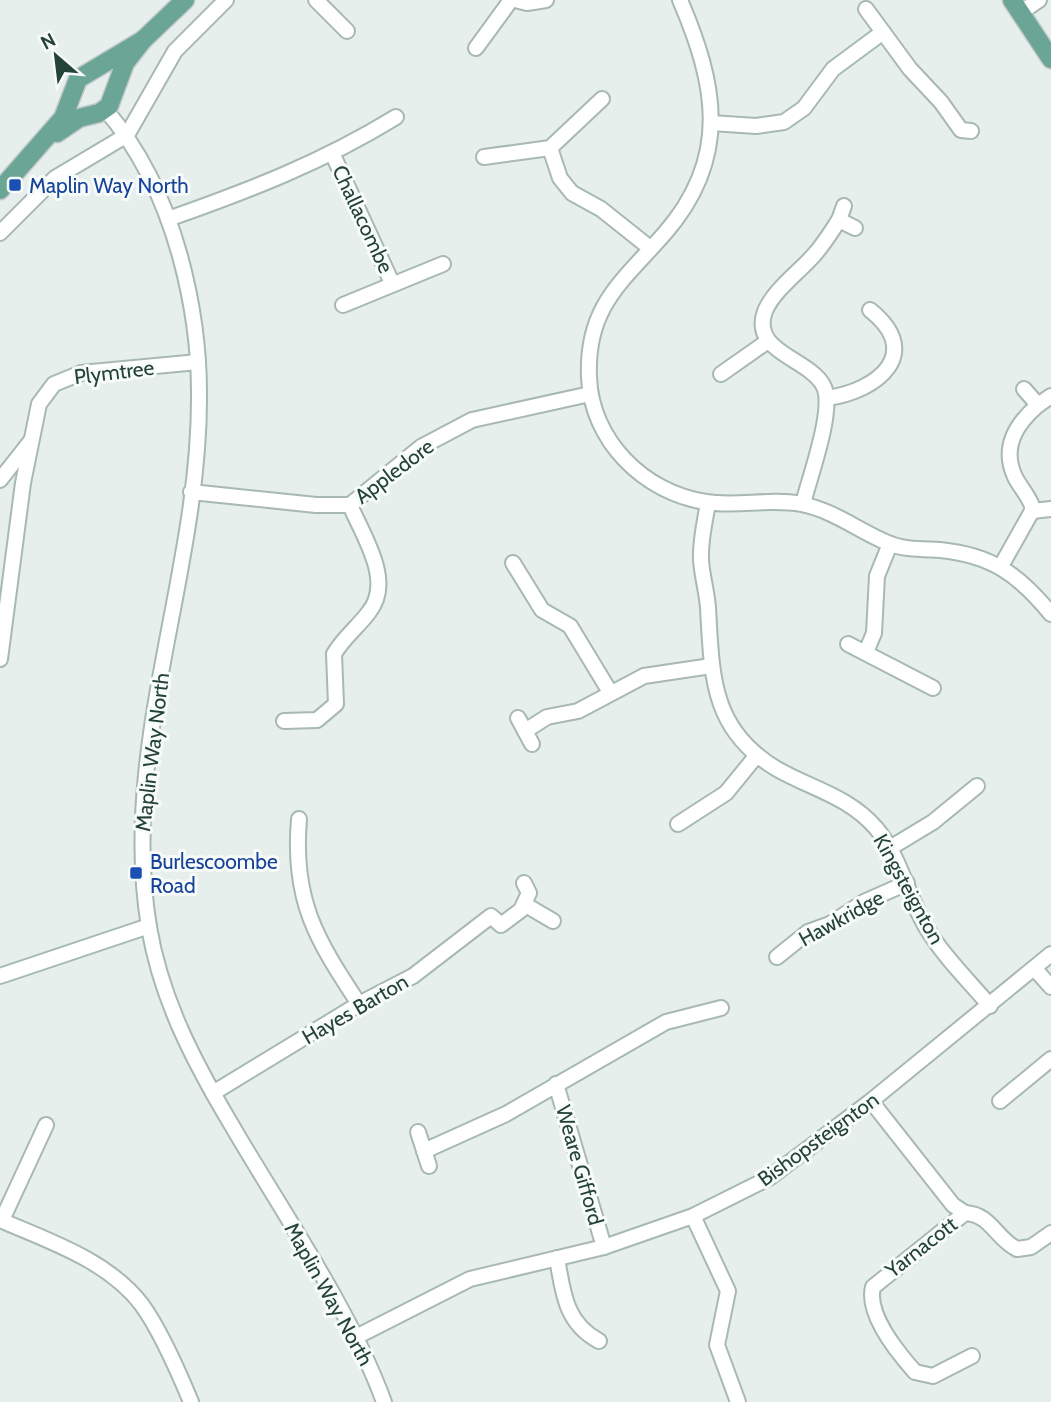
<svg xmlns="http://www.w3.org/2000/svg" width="1051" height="1402" viewBox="0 0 1051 1402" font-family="Cabin,sans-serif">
	<rect width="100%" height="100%" fill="#e6efeb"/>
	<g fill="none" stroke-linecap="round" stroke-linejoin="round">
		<defs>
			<g id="minor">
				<polyline points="316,0 347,31"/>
				<polyline points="515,0 527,3 546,0"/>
				<path d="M680,0C716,84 731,157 665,233C623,281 586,306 589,377C591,440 644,493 706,502C737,507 770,498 801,504C833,510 859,531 888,543C904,550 924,549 940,550C992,555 1019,575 1051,614"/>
				<polyline points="866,9 910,69 941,102 961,130 971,131"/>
				<polyline points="1020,13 1039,0"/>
				<polyline points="476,48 511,0"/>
				<path d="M105,109C142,152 165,202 180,256C192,300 199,346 199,392C201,572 119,746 149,927C161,999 194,1062 231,1124C282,1212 349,1307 384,1402"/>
				<polyline points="711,123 756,126 784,122 804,108 833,69 883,32"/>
				<polyline points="550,148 560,178 572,193 601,209 650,248"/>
				<polyline points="333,155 392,283"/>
				<polyline points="484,157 550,148 602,99"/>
				<polyline points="844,206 839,220 855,228"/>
				<path d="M168,219C250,190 321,163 396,117"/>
				<polyline points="0,233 55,178 127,135 175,51 226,0"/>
				<polyline points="343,305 443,264"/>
				<polyline points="721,374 768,341"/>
				<path d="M827,398C878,391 924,353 870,310"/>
				<polyline points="1038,405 1051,396"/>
				<polyline points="0,480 30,442"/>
				<polyline points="191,492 316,505 350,505 421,447 472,420 590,394"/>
				<path d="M708,503C705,521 700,541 701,560C702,576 707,592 708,608C712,676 711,730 777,769C812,789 848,796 876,828C901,858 907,895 926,927C943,956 969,981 990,1006"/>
				<path d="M803,504C809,478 836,407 823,385C808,358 750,352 765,311C774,290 799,272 814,255C824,244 831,232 839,220"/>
				<polyline points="1032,511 1051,509"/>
				<polyline points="513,563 542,610 570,626 610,692"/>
				<path d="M1001,566L1032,511V506C1028,495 1020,487 1015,477C1001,447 1016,424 1038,405L1024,389"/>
				<polyline points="848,644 933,688"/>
				<polyline points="866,652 874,633 877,576 890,544"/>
				<polyline points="0,659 23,483 39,404 54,384 81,373 198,362"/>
				<polyline points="518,718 532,744"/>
				<path d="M284,721L317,720L336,704L334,654C343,638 358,627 369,612C394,581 363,536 350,505"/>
				<polyline points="525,731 547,717 578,711 644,676 711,666"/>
				<path d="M299,819C292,900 316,939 359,1004"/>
				<polyline points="678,824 726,793 757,755"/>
				<polyline points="890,848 933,822 977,786"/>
				<polyline points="524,904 553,921"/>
				<polyline points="777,957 808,932 830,924 864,902 907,883"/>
				<polyline points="1035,969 1051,987"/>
				<polyline points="0,976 149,926"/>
				<polyline points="556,1084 604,1247"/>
				<polyline points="213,1093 359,1004 413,976 491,916 501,925 521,910 529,893 524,883"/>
				<polyline points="871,1101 953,1205 965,1213"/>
				<polyline points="1000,1101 1051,1059"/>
				<polyline points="418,1132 429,1166"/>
				<polyline points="424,1151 506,1114 666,1022 721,1008"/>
				<polyline points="693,1216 728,1291 717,1345 738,1402"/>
				<path d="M0,1220C49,1241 109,1261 142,1305C160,1330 179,1373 191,1402"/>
				<polyline points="2,1220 46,1125"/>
				<path d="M557,1258C563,1292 565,1323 599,1341"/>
				<polyline points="356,1337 470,1279 604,1247 693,1216 769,1178 871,1101 1051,954"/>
				<path d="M972,1356L933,1376L915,1372C898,1353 866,1314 873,1287L965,1213C991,1214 996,1239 1017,1249L1031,1247L1051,1233"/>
			</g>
			<g id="major">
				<polyline points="1012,0 1051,59"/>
				<polyline points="57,133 79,118 99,113 109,106 125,63 143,40 185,0"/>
				<polyline points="0,190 63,118 78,79 143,40"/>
			</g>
		</defs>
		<use href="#minor" stroke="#a8b8b2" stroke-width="18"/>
		<use href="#major" stroke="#c2cac8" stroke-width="21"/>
		<use href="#minor" stroke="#fff" stroke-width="14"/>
		<use href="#major" stroke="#6aa596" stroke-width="18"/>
	</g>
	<g fill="#1a4fb4" stroke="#f7fbf9" stroke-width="2.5">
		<rect x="8" y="178" width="14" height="14" rx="3.5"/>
		<rect x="129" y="866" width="14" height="14" rx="3.5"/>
	</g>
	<g text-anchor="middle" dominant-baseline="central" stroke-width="6" stroke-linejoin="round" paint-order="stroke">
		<g font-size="21" fill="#164399" stroke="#f7fbf9" text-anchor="start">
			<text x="29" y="185">Maplin Way North</text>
			<text x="150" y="861">Burlescoombe<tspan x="150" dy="24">Road</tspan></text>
		</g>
		<g font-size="21" fill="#24423a" stroke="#f7fbf9">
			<text transform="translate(363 219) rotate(65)">Challacombe</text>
			<text transform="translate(114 372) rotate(-7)">Plymtree</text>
			<text transform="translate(394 471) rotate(-37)">Appledore</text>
			<text transform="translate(152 752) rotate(-83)">Maplin Way North</text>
			<text transform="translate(909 889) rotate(61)">Kingsteignton</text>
			<text transform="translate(841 918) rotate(-29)">Hawkridge</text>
			<text transform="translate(355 1009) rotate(-30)">Hayes Barton</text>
			<text transform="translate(818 1139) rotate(-36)">Bishopsteignton</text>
			<text transform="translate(580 1165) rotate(74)">Weare Gifford</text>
			<text transform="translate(921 1247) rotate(-38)">Yarnacott</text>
			<text transform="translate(329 1294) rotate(61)">Maplin Way North</text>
		</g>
	</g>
	<g transform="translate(56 56) rotate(332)" stroke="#f7fbf9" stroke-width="5" paint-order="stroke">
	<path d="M0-5L12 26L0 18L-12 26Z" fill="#24423a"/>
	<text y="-10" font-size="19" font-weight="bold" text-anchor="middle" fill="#24423a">N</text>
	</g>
</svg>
